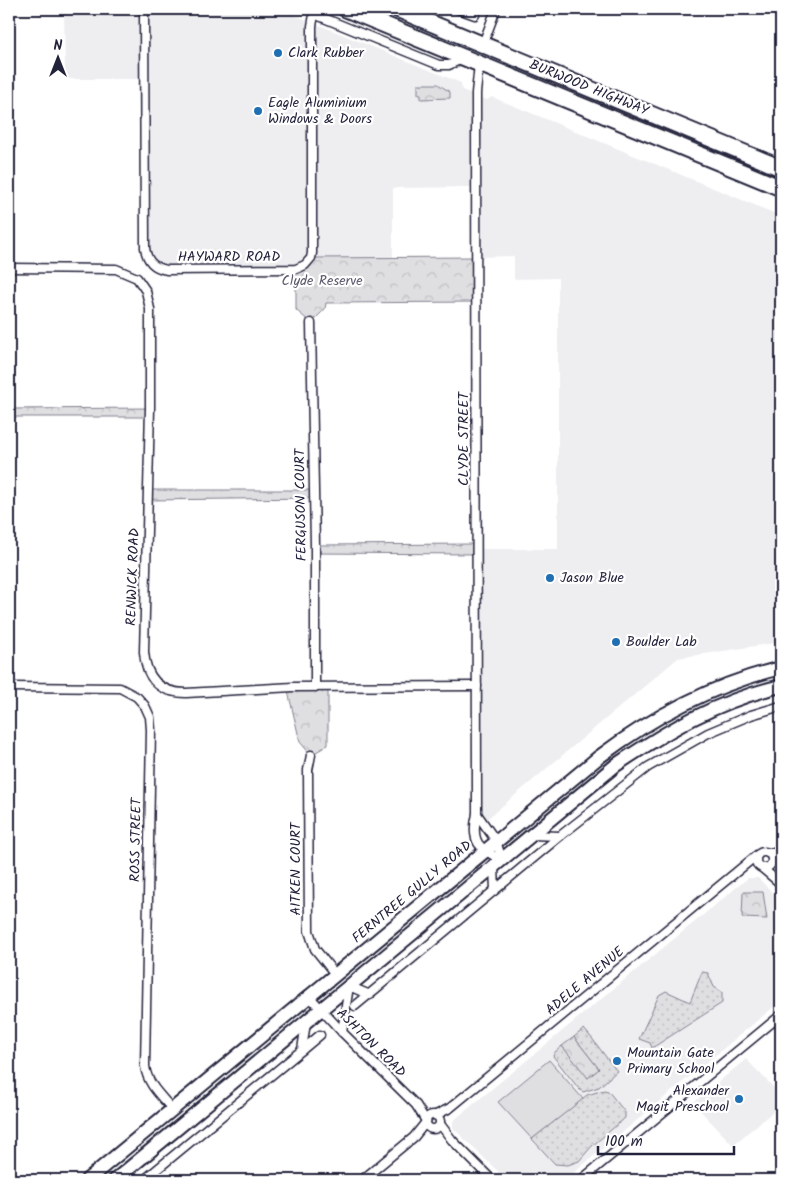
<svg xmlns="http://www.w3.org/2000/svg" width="790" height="1189" viewBox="0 0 790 1189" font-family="Kalam,sans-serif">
	<defs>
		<pattern id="grass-dots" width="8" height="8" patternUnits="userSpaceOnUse" patternTransform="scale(1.25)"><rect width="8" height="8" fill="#dfdfe2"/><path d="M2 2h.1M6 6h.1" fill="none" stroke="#bfbfc3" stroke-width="1.8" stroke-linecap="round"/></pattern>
		<pattern id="forest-crowns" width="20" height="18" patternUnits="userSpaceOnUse" patternTransform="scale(1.25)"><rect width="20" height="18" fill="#dfdfe2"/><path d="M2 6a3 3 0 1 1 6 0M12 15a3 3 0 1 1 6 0" fill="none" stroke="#bfbfc3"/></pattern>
	</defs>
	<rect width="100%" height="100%" fill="#fff"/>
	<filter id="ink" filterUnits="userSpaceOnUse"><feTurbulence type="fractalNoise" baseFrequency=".02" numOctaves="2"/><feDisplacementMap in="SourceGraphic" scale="10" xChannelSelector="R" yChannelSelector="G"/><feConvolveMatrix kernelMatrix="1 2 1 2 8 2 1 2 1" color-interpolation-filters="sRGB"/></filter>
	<g filter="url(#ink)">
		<g fill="#eeeef1">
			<polygon points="64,9 280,9 461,83 462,90 487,100 492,97 781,216 781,642 678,658 482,823 477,814 477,549 558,549 558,278 514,279 514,256 476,257 476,187 393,188 393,258 311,258 303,266 167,270 148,259 144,79 65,79"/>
			<polygon points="748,878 758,878 781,901 781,1001 565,1180 507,1180 453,1128 453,1121"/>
			<polygon points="746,1059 781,1095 781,1105 733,1145 693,1103"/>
		</g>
		<g fill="url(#grass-dots)" stroke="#80808e">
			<polygon points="702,972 708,973 714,987 722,992 722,1003 652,1048 650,1043 639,1039 659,995 666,991 690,1002"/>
			<path d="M584,1029C596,1042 605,1057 617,1071L599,1087L583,1092L579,1089L553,1056L555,1052L562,1046L588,1077L599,1069L574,1037Z"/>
			<polygon points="604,1090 608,1091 625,1112 625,1118 592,1146 579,1161 568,1165 555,1164 532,1139 587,1095"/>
		</g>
		<g fill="url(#forest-crowns)" stroke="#80808e">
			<polygon points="418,84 438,84 450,92 450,98 421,99 421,94 418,94"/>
			<polygon points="476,257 476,302 326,303 325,309 311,323 296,310 296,269 311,258"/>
			<polygon points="150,408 150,417 9,417 9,409"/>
			<polygon points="148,490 314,490 314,498 148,500"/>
			<polygon points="477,544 477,554 315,553 315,545"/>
			<polygon points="328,686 328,745 311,755 300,742 287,687"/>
			<polygon points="743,892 763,892 767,919 742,918"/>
			<polygon points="574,1037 599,1069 588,1078 562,1046"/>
		</g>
		<polygon fill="#dfdfe2" stroke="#80808e" points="549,1060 583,1099 532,1139 498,1102"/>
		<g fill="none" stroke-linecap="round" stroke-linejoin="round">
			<defs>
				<g id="street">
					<path d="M144,9L145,248C147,261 153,268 167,270L296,269L305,265L311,258L312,253V26L315,9"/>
					<polyline points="458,9 475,15"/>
					<polyline points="314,14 439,65 449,65 464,58"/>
					<polyline points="483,44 496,9"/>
					<path d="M479,64L476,93L477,814C470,842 479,849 502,860"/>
					<path d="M9,268L116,269L137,278L146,291L150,309V408L144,652C146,678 159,693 186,693L293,687L477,686"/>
					<polyline points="311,323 315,545 315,686"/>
					<path d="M9,687L120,688L137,697L145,706L150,717L151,730L145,1066C147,1084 161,1096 172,1109"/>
					<polyline points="311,755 308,770 309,931 315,949 335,974"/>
					<polyline points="477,814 496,841 502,860"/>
					<polyline points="532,835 560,836"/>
					<circle cx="764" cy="860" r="8"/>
					<polyline points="768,853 781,853"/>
					<polyline points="494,867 495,890"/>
					<polyline points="762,868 781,884"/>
					<polyline points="309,996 342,1032 416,1105 426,1121"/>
					<polyline points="355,1006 560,836 648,767 708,733 751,715 781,706"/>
					<polyline points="342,1032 349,986 370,995"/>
					<polyline points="302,1050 320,1035"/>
					<circle cx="433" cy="1122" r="7"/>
					<polyline points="436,1115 450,1108 757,855"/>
					<polyline points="440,1124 452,1140 492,1180"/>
					<polyline points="144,1180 302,1050 306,1022"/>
					<polyline points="362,1180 414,1137 426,1122"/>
					<polyline points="581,1180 781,1015"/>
				</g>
				<g id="primary">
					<path d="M87,1180L599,757C654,716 714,684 781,668"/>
					<path d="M115,1180L616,765C670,729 717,701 781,686"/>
				</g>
				<g id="highway">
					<polyline points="346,9 781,188"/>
					<polyline points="397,9 781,168"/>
				</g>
			</defs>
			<use href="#street" stroke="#22223b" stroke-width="11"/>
			<use href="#primary" stroke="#22223b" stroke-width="16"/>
			<use href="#highway" stroke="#22223b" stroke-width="19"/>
			<use href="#street" stroke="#fff" stroke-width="8"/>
			<use href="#primary" stroke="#fff" stroke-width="12"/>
			<use href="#highway" stroke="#fff" stroke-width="15"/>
		</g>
	</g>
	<g fill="#1f6fb2" stroke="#fff" stroke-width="2">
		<circle cx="278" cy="53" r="5"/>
		<circle cx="258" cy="111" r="5"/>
		<circle cx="550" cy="578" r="5"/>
		<circle cx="616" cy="642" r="5"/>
		<circle cx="617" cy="1061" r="5"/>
		<circle cx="739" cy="1099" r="5"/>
	</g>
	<g text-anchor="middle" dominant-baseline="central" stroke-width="4.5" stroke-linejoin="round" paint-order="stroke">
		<g font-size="14" fill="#22223b" stroke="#fff" text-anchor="start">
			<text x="288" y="53">Clark Rubber</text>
			<text x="268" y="103">Eagle Aluminium<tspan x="268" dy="16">Windows &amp; Doors</tspan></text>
			<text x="560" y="578">Jason Blue</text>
			<text x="626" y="642">Boulder Lab</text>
			<text x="627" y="1053">Mountain Gate<tspan x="627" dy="16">Primary School</tspan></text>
			<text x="729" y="1091" text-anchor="end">Alexander<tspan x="729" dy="16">Magit Preschool</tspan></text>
		</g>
		<g font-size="14" fill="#22223b" stroke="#fff">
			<text transform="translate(589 88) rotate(22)">BURWOOD HIGHWAY</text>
			<text x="229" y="257">HAYWARD ROAD</text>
			<text transform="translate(464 439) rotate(-90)">CLYDE STREET</text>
			<text transform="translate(301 505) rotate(-91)">FERGUSON COURT</text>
			<text transform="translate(133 577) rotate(-88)">RENWICK ROAD</text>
			<text transform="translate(136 840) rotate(-89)">ROSS STREET</text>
			<text transform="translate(296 869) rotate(-90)">AITKEN COURT</text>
			<text transform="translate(412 892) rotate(-40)">FERNTREE GULLY ROAD</text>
			<text transform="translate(585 981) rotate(-40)">ADELE AVENUE</text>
			<text transform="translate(371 1043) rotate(45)">ASHTON ROAD</text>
		</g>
		<g font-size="14" fill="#5b5b6d" stroke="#fff">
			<text x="322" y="281">Clyde Reserve</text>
		</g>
	</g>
	<rect width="790" height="1189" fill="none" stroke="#fff" stroke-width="30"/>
	<rect x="15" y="15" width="760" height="1159" fill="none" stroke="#22223b" stroke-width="2" filter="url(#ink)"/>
	<g transform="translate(58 58)" stroke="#ffffff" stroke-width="4" paint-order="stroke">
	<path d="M0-4L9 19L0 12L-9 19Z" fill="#22223b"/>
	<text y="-8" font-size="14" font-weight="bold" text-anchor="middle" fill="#22223b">N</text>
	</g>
	<path d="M598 1146v8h136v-8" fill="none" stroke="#22223b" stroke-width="2.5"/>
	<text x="605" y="1146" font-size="15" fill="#22223b" stroke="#ffffff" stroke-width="4" paint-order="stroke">100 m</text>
</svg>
